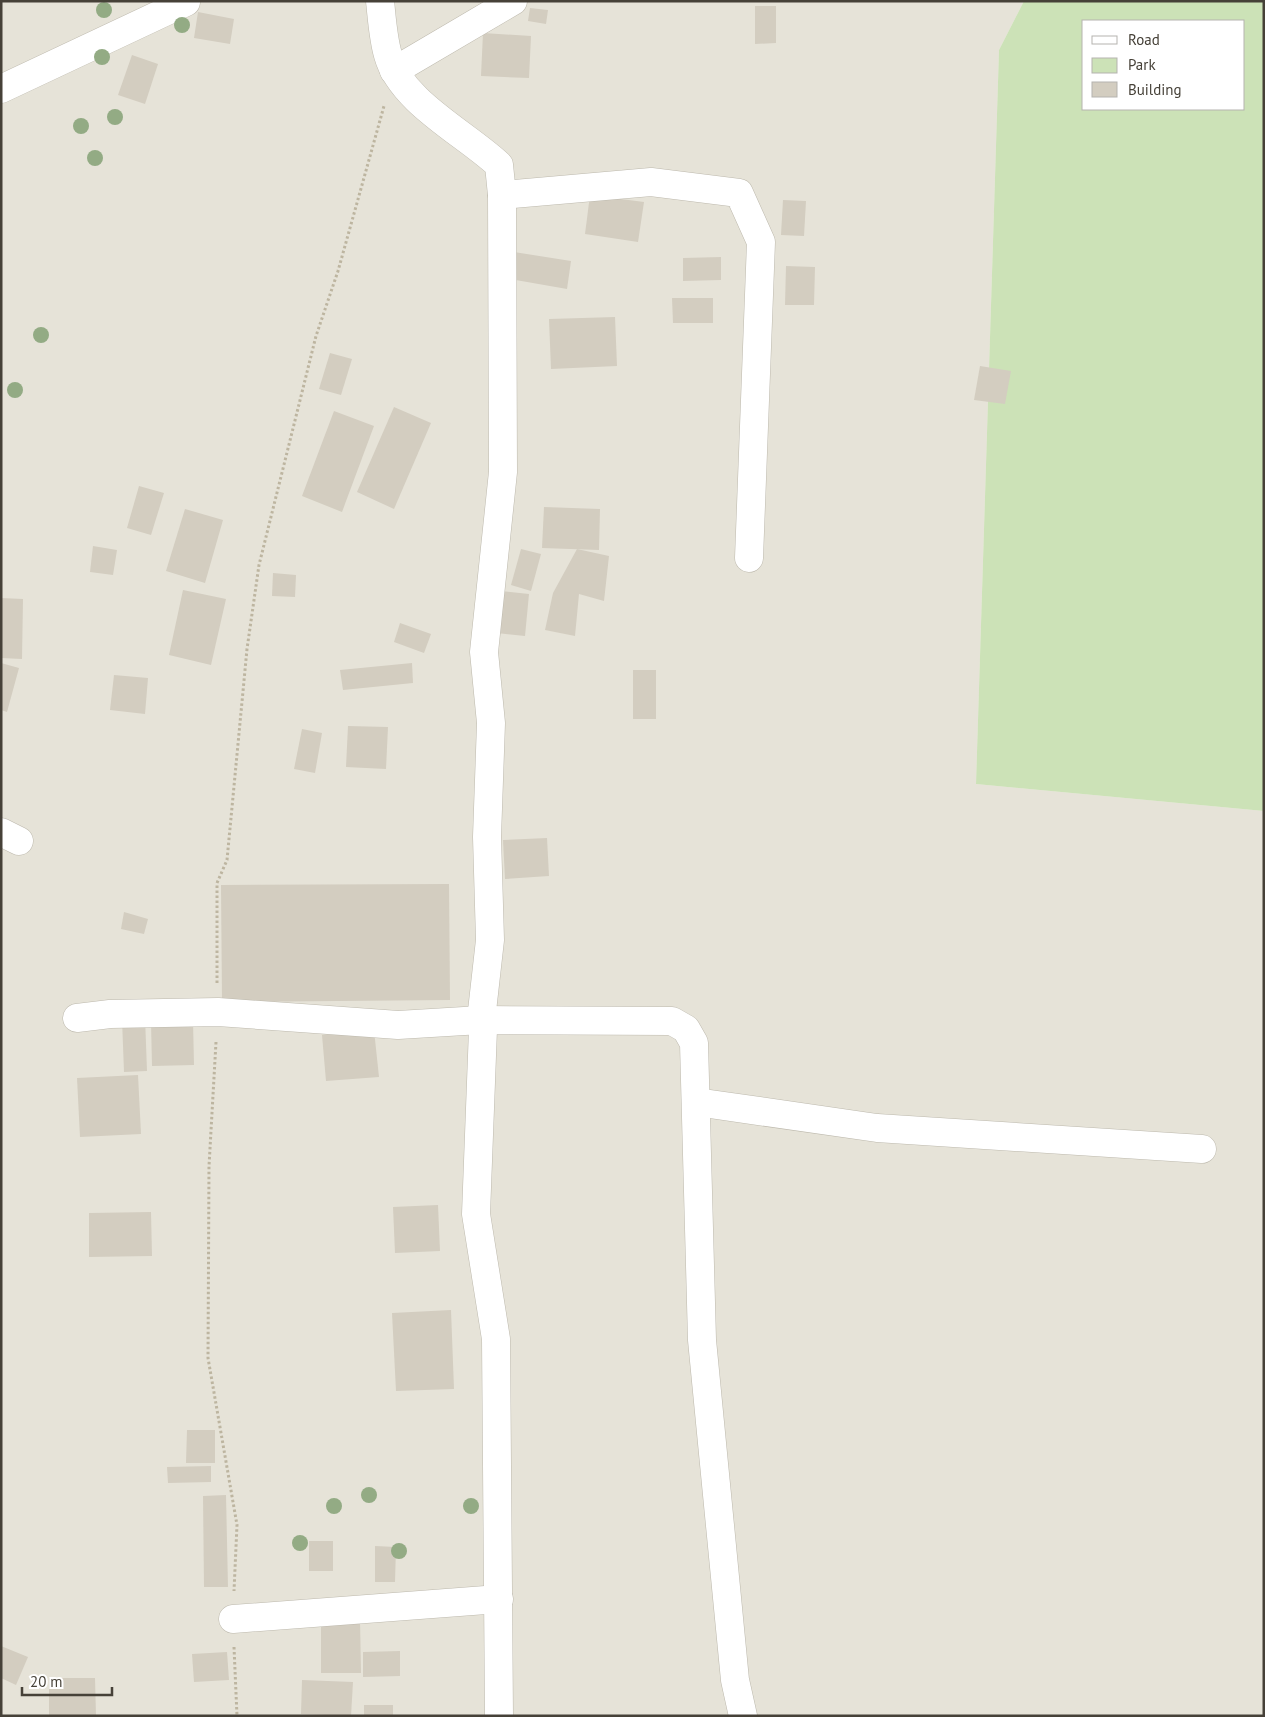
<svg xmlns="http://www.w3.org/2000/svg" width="1265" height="1717" viewBox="0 0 1265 1717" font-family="'PT Sans',sans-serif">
	<rect width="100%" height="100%" fill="#f3f1e9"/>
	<polygon fill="#e6e3d8" points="1,1 1024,1 999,50 976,784 1264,811 1264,1716 1,1716"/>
	<path fill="#cce2b7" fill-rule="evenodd" d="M1024,1H1264V811L976,784L999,50ZM1084,21H1244V109H1084Z"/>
	<g fill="#d3cdc0">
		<polygon points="755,6 776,6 776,43 755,44"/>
		<polygon points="530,8 548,10 546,24 528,21"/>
		<polygon points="198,12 234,19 230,44 194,38"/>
		<polygon points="483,33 531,36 529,78 481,76"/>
		<polygon points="132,55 158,64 145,104 118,95"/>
		<polygon points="590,195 644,202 638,242 585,234"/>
		<polygon points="783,200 806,201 804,236 781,235"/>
		<polygon points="514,252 571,261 567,289 510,279"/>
		<polygon points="721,257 721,280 683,281 683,258"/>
		<polygon points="786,266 815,267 814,305 785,305"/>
		<polygon points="672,298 713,298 713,323 673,323"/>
		<polygon points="615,317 617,366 551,369 549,319"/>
		<polygon points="330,353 352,359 341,395 319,389"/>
		<polygon points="980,366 1011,371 1005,404 974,400"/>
		<polygon points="394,407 431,423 394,509 357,492"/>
		<polygon points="334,411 374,426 342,512 302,496"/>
		<polygon points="139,486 164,493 151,535 127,528"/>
		<polygon points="544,507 600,509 599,550 542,548"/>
		<polygon points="185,509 223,520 205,583 166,571"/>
		<polygon points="93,546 117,550 113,575 90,572"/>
		<polygon points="521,549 541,554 531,591 511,585"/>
		<polygon points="577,549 609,556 604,601 579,594 575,636 545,630 553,593"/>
		<polygon points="273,573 296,575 295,597 272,596"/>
		<polygon points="183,590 226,599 211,665 169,655"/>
		<polygon points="502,591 529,594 525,636 497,633"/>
		<polygon points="1,598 23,599 22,659 1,658"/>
		<polygon points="400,623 431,634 424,653 394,642"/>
		<polygon points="1,663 19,668 7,712 1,710"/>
		<polygon points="412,663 413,683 343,690 340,670"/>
		<rect x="633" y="670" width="23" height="49"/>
		<polygon points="114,675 148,678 145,714 110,710"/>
		<polygon points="348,726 388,727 386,769 346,767"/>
		<polygon points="302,729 322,733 315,773 294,769"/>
		<polygon points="547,838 549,876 505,879 503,840"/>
		<polygon points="449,884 450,1000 222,1002 221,885"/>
		<polygon points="124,912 148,919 144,934 121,929"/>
		<polygon points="145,1017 147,1071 124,1072 122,1019"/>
		<polygon points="193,1021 194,1065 152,1066 151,1022"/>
		<polygon points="374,1030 379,1077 326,1081 322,1035"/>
		<polygon points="138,1075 141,1134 80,1137 77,1078"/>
		<polygon points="438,1205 440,1251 395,1253 393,1207"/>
		<polygon points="151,1212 152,1256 89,1257 89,1213"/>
		<polygon points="451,1310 454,1389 396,1391 392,1313"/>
		<polygon points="187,1430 215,1430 215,1463 186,1463"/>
		<polygon points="211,1466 211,1482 168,1483 167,1467"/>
		<polygon points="226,1495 228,1587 204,1587 203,1496"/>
		<rect x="309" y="1541" width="24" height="30"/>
		<polygon points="375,1546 396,1547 395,1582 375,1582"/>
		<polygon points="321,1619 360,1619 361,1673 321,1673"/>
		<polygon points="1,1646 28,1657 16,1685 1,1678"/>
		<polygon points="400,1651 400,1676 363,1677 363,1652"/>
		<polygon points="227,1652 229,1680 194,1682 192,1654"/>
		<polygon points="49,1678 95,1678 96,1716 49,1716"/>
		<polygon points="302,1680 353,1682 351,1716 301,1714"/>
		<rect x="364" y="1705" width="29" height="11"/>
	</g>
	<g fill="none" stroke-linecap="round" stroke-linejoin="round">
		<defs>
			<g id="minor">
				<path d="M380,1C382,19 383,38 388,55C401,102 465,133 499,165L502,195L503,472L484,652L491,723L487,837L490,940L481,1020L483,1029L476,1214L496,1339L499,1716"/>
				<polyline points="394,71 513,1"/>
				<polyline points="1,89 186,2"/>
				<polyline points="502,195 651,182 739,193 761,242 749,558"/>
				<polyline points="1,832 19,841"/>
				<polyline points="77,1018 110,1014 218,1012 398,1025 481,1020 672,1021 686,1029 694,1043 702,1340 735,1680 743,1716"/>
				<polyline points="696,1102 877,1128 1202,1149"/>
				<polyline points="233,1619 499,1599"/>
			</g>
		</defs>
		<use href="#minor" stroke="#bdb9ad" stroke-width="29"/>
		<g stroke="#bdb5a0" stroke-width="3" stroke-dasharray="2.5 2.5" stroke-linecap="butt">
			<polyline points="217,983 217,883 227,860 247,649 259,565 316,336 338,271 384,106"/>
			<polyline points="216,1042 209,1166 208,1358 237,1525 234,1591"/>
			<polyline points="234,1647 237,1716"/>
		</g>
		<use href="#minor" stroke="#fff" stroke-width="28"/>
	</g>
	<g fill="#93ab84">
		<circle cx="104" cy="10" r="8"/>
		<circle cx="182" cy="25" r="8"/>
		<circle cx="102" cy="57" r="8"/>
		<circle cx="115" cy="117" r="8"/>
		<circle cx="81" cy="126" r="8"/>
		<circle cx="95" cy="158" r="8"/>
		<circle cx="41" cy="335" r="8"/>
		<circle cx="15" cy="390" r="8"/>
		<circle cx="369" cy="1495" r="8"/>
		<circle cx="334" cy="1506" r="8"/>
		<circle cx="471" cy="1506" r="8"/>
		<circle cx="300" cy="1543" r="8"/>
		<circle cx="399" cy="1551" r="8"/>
	</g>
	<rect width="1265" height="1717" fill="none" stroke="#464138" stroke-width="5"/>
	<rect x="1082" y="20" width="162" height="90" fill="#ffffff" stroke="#b5b3af"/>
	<rect x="1092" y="36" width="25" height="8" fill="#ffffff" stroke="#b5b3af"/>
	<text x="1128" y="45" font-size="15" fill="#464138">Road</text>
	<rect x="1092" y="58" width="25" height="15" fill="#cce2b7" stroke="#b5b3af"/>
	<text x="1128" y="70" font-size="15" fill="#464138">Park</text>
	<rect x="1092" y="82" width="25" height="15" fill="#d3cdc0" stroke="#b5b3af"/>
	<text x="1128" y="95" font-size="15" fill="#464138">Building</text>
	<path d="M22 1687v8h90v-8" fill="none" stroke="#464138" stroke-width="2.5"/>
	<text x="30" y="1687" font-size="15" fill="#464138" stroke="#ffffff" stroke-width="4" paint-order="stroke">20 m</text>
</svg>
